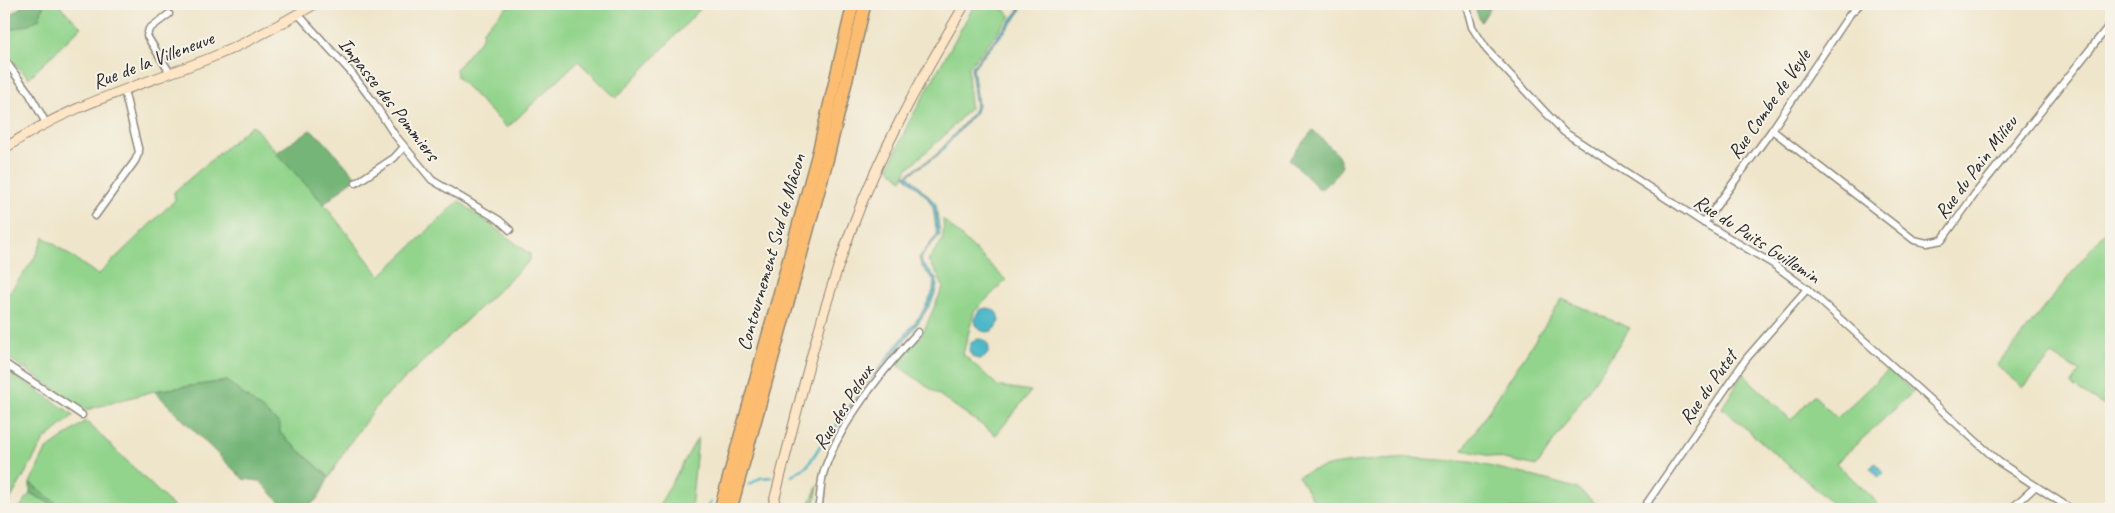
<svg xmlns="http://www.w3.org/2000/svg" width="2115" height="513" viewBox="0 0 2115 513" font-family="Caveat,sans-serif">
	<rect width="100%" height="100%" fill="#f7f3e8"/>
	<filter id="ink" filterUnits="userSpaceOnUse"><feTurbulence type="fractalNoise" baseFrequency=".02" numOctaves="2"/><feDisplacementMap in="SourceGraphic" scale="10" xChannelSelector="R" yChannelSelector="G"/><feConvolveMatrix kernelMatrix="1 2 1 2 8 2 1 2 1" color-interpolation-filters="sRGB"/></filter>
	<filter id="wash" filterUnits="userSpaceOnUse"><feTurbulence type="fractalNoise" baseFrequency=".0096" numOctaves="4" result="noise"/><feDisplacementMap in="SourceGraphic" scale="20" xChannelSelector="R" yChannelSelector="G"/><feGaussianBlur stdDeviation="1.12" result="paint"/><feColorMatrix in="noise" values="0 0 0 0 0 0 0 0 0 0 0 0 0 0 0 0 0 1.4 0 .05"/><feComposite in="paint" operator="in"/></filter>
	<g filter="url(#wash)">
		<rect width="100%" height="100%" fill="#efe5ca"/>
		<g fill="#92d48c" stroke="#5e805c">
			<polygon points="44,4 58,4 81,27 29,78 4,52 4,32 39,19"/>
			<polygon points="510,4 586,4 589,6 591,4 705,4 616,98 578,61 507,128 457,77 456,69 482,38 483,30"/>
			<polygon points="975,4 998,4 1011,16 968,68 970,108 944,136 908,168 902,180 889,168 908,124"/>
			<polygon points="252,125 324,204 380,276 459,201 530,254 530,260 379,403 349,444 329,477 280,433 227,381 154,391 86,410 4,355 4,300 34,259 44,237 98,275 175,200 174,192"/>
			<path d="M943,219L1006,280L974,312L963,354L998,386L1031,391L996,435L894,363L922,335L943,287L937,273L928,261C940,240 945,246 943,219Z"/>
			<polygon points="2111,224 2111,406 2109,409 2071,385 2080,372 2052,355 2023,388 1997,366"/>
			<polygon points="1562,299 1630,328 1537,466 1463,450"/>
			<polygon points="4,368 74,415 44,440 5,509"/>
			<polygon points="1889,369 1913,392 1836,463 1878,503 1871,509 1839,509 1722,408 1743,374 1791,420 1814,395 1837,418"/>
			<polygon points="86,421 176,509 64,509 30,483 46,450"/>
			<polygon points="698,437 691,509 657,509"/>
			<path d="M1411,458L1470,462L1524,474L1576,488L1603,509H1319L1298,476C1333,460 1372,461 1411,458Z"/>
			<polygon points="818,485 814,509 807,509"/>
			<polygon points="30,493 50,503 56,509 19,509"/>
		</g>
		<g fill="#75b678" stroke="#507052">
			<polygon points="24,4 44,4 39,19 27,25 4,32 4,21"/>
			<polygon points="1473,4 1493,4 1481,22"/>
			<polygon points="310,130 322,139 356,177 324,204 276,153"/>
			<polygon points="1313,130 1338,155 1342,165 1337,175 1320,190 1289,159"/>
			<path d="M227,381L280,424V433L329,477C317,501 315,509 286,509L260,481L243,479L154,391Z"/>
			<polygon points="30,483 64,509 56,509 50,503 30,493"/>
		</g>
		<g fill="#4db8c9" stroke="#3c727a">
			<path d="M1015,4H1018L1021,10L1013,22L973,68L978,105L976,112L938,155L908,175L936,204L940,235L925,251L921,259C923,270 937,273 937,284C936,309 887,360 870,381C859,395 850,410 838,424L836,423L922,313L933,291L934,280L922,267L919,258L937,235L933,207L927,197L905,176L936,155L973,113L976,107L971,68L1019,10Z"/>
			<circle cx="987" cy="320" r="12"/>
			<circle cx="979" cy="349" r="10"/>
			<polygon points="1875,463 1884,473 1879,478 1870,468"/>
		</g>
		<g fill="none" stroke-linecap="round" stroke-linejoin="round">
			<g stroke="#4db8c9" stroke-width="2.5">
				<polyline points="792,476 808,465 824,440 838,424"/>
				<polyline points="749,485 760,478 772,477"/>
				<polyline points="705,509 711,502"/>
			</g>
		</g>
	</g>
	<g filter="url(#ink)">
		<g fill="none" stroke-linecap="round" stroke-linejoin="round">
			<defs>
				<g id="street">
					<polyline points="1466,4 1472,27 1487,50 1564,132 1704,223 1773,264 1807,289 1999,462 2071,509"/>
					<polyline points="169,14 149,29 147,36 170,73"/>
					<polyline points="298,14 350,71 372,100 394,134 432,180 499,220 510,230"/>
					<polyline points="4,59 29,93 46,123"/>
					<polyline points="1772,130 1914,240 1927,243 1942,240 1975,194 2111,23"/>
					<polyline points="356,183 394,158 404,147"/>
					<polyline points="95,216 135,161 139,152 124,90"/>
					<polyline points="1704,223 1772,130 1850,14 1860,4"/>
					<polyline points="4,363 82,415"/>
					<path d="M818,509C821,497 820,483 824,471C840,422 883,370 918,332"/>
					<polyline points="1643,509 1746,359 1807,289"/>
					<polyline points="2011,509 2035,487"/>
				</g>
				<g id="secondary">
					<path d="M4,149C66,105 140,86 210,58C246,44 281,24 315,4"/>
					<path d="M772,509C796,417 817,323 850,233C880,152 921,78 965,4"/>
				</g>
				<g id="highway">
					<polyline points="720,509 818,153 853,4"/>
					<polyline points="731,509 827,161 865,4"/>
				</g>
			</defs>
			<use href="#street" stroke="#8d887a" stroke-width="9"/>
			<use href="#secondary" stroke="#8d887a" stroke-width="11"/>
			<use href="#highway" stroke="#8d887a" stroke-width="14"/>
			<use href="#street" stroke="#fff" stroke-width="6"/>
			<use href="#secondary" stroke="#fee5c5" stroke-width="9"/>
			<use href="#highway" stroke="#fcbd6f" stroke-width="11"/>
		</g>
	</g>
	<g text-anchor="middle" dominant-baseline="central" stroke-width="4" stroke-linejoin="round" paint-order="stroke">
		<g font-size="20" fill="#2b2b2b" stroke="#f7f3e8">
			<text transform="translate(153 60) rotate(-21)">Rue de la Villeneuve</text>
			<text transform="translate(389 99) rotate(52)">Impasse des Pommiers</text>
			<text transform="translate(1769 104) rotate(-55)">Rue Combe de Veyle</text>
			<text transform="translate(1976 167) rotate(-53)">Rue du Pain Milieu</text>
			<text transform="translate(1757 239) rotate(33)">Rue du Puits Guillemin</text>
			<text transform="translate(771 252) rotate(-74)">Contournement Sud de Mâcon</text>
			<text transform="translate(1708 387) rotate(-55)">Rue du Putet</text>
			<text transform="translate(843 407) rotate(-58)">Rue des Peloux</text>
		</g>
	</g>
	<rect width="2115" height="513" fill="none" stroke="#f7f3e8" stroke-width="20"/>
</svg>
